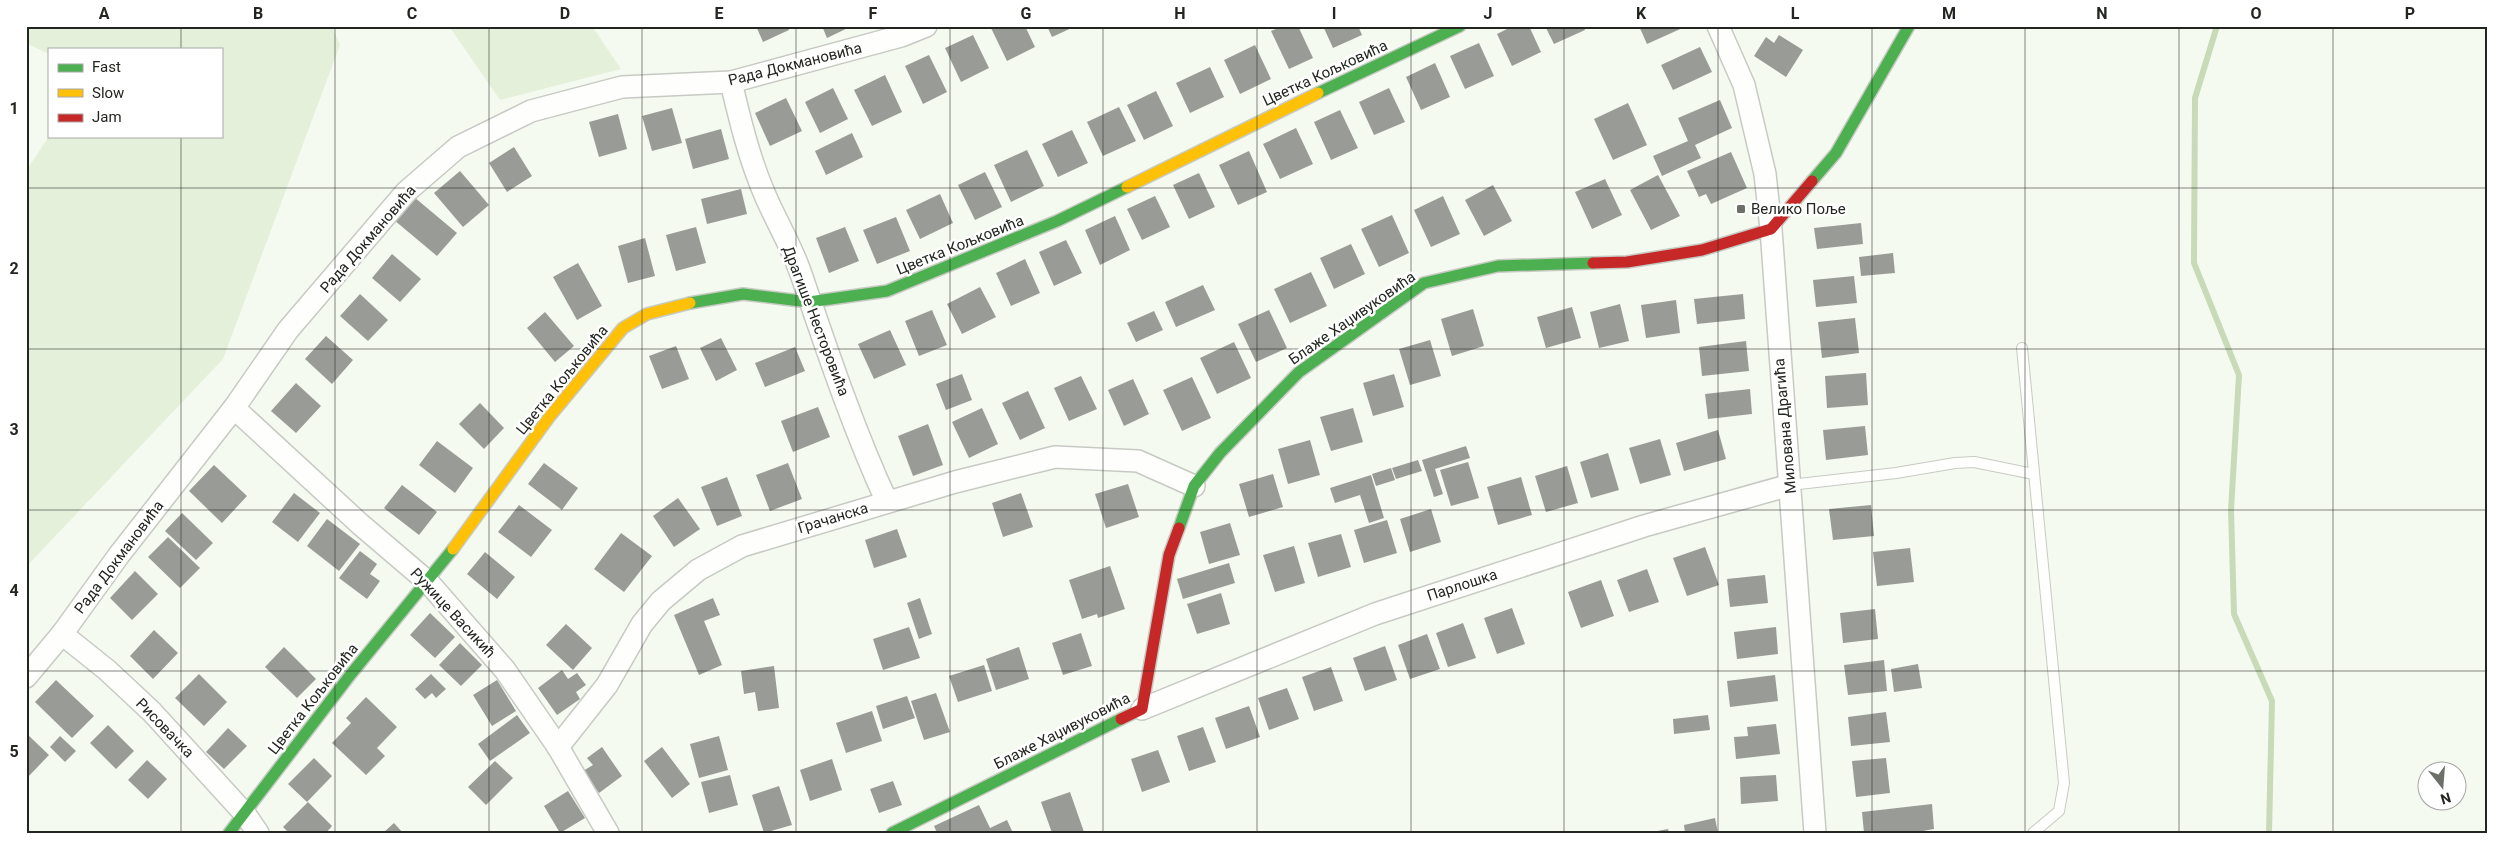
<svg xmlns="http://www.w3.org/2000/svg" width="2514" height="859" viewBox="0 0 2514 859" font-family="Roboto,sans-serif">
	<rect width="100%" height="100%" fill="#f5faf1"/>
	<g fill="#e4f0da">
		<polygon points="26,26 332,26 340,45 223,359 26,567 26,171 49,136 221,136 221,49 49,49 49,54 26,43"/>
		<polygon points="449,26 592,26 621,69 500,100"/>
	</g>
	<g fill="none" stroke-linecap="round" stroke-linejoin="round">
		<polyline stroke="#c8dab8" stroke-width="6" points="2217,26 2195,98 2194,263 2239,375 2231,510 2234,614 2272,701 2269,833"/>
	</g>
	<g fill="#999c96">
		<polygon points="756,26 788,26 789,30 763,42"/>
		<polygon points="822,26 852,26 827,38"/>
		<polygon points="990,26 1025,26 1035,47 1007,61"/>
		<polygon points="1047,26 1076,26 1052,37"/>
		<polygon points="1283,26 1298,26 1313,58 1289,69 1271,31"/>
		<polygon points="1323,26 1358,26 1362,35 1333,48"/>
		<polygon points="1513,26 1529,26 1541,52 1512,66 1497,34"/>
		<polygon points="1545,26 1584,26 1585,30 1554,44"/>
		<polygon points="1639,26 1687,26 1647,44"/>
		<polygon points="973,35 989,68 961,82 945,48"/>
		<polygon points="1779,35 1803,50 1786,77 1754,56 1766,37 1774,43"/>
		<polygon points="1479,43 1494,76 1465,89 1450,56"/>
		<polygon points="1255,45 1271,79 1240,94 1224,60"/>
		<polygon points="1700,47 1712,72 1673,90 1661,65"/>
		<polygon points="929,55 947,92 923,104 905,66"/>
		<polygon points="1435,63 1450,97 1421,110 1406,77"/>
		<polygon points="1210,67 1224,97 1190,113 1176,83"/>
		<polygon points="885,75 902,112 872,126 854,90"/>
		<polygon points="833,88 848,119 820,133 805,102"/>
		<polygon points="1389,88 1405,122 1374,135 1359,102"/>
		<polygon points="1156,91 1173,126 1144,140 1127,105"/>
		<polygon points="786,98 802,131 770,146 755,113"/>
		<polygon points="1720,100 1732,128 1695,145 1701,158 1662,176 1653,156 1688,141 1678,118"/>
		<polygon points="1628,103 1647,145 1613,160 1594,119"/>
		<polygon points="1119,107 1136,141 1103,156 1087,122"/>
		<polygon points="672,108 682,143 652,151 642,116"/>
		<polygon points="1340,110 1358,148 1331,160 1314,122"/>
		<polygon points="618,114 627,149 599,157 589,122"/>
		<polygon points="1296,128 1313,164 1280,179 1263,144"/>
		<polygon points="721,129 729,159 693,169 685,139"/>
		<polygon points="1072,130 1088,163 1058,177 1042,144"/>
		<polygon points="852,133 863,157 826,175 815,151"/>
		<polygon points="514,147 532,176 507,192 489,163"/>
		<polygon points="1027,150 1044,186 1011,202 994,165"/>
		<polygon points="1249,151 1267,192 1238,205 1219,165"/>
		<polygon points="1731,152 1747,188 1711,204 1706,194 1699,197 1687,171"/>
		<polygon points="460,171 489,205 463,227 434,193"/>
		<polygon points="985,172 1002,207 975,220 958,185"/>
		<polygon points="1199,173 1215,207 1189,219 1173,185"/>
		<polygon points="1658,175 1680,216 1651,230 1630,190"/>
		<polygon points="1605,179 1622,215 1592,229 1575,192"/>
		<polygon points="1493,185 1512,221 1484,236 1465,200"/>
		<polygon points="741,189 747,214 707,224 701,199"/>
		<polygon points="940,194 953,223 920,239 906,210"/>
		<polygon points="1155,196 1170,227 1142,240 1127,209"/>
		<polygon points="1443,196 1460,234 1431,247 1414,210"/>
		<polygon points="414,197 457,233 437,256 394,220"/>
		<polygon points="1392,215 1409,253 1379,267 1361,229"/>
		<polygon points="1115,216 1130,250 1100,265 1085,230"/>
		<polygon points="896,217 910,251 877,264 863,230"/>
		<polygon points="1861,223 1863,244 1817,249 1814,228"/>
		<polygon points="696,227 706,263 676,271 666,235"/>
		<polygon points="845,227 859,261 829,273 816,238"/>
		<polygon points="645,238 655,276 628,283 618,246"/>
		<polygon points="1066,240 1082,273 1054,286 1039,252"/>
		<polygon points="1351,244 1365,274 1334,289 1320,258"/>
		<polygon points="1893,253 1895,273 1861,276 1859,257"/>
		<polygon points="392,254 421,279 400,302 372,278"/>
		<polygon points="1025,259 1040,293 1011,306 996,273"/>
		<polygon points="578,263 602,306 577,320 553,277"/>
		<polygon points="1311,272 1327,306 1290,323 1274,289"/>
		<polygon points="1854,276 1857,303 1816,307 1813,280"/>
		<polygon points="1203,285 1215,310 1176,327 1165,302"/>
		<polygon points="980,287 996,317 962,334 947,304"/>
		<polygon points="360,294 388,320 368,341 340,316"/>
		<polygon points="1743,294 1745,319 1697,324 1694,299"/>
		<polygon points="1676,300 1680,333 1646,338 1641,305"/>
		<polygon points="1620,304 1629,341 1599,348 1590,312"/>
		<polygon points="1572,307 1581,338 1546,348 1537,317"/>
		<polygon points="1473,309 1484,346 1452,356 1441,319"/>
		<polygon points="932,310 947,345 919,356 905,321"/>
		<polygon points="1269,310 1287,348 1256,362 1238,324"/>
		<polygon points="1154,311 1163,330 1136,342 1127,323"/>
		<polygon points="545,312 574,346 555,362 527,328"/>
		<polygon points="1855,318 1859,353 1822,358 1818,322"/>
		<polygon points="890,330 906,365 874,379 858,344"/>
		<polygon points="326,336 353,360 332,384 305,359"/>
		<polygon points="721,338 737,370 716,381 700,348"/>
		<polygon points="1430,340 1441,376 1410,385 1399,349"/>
		<polygon points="1746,341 1749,371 1702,376 1699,347"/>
		<polygon points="1234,342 1251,378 1217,394 1200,358"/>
		<polygon points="676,346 689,379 662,389 649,356"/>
		<polygon points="795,347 805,371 765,387 755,363"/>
		<polygon points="1866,373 1868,405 1827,408 1825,376"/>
		<polygon points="962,374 972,400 946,410 936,384"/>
		<polygon points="1394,374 1404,407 1373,416 1363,383"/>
		<polygon points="1081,376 1097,409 1069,421 1054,388"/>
		<polygon points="1192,377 1211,418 1182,431 1163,390"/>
		<polygon points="1133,379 1149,414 1124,426 1108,390"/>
		<polygon points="296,383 321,406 296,433 271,411"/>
		<polygon points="1750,389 1752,414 1708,419 1705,394"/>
		<polygon points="1028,391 1045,428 1020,440 1002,403"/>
		<polygon points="480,403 504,428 484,449 459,424"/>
		<polygon points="818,407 830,437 793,452 781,421"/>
		<polygon points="982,408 998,444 969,458 952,422"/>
		<polygon points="1353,408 1363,442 1331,451 1320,417"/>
		<polygon points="928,424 943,465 913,476 898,436"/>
		<polygon points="1865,426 1868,455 1826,460 1823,430"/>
		<polygon points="1718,430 1726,459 1684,471 1676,443"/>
		<polygon points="1660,439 1671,475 1640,484 1629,448"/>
		<polygon points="1310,440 1320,475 1288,484 1278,449"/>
		<polygon points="437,441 473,468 455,493 419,465"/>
		<polygon points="1466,446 1470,458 1435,469 1443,494 1434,497 1422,460"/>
		<polygon points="1608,453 1619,490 1591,498 1580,462"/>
		<polygon points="1418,460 1422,471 1396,479 1392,468"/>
		<polygon points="1468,462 1479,498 1451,506 1440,470"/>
		<polygon points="544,463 578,488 562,510 528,484"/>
		<polygon points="788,463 802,499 770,511 756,475"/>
		<polygon points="214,465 247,496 222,523 189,491"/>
		<polygon points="1567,466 1578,503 1546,512 1535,476"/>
		<polygon points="1391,468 1395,480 1376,486 1372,474"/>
		<polygon points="1273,474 1283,507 1249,517 1239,484"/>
		<polygon points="1371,475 1384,518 1369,523 1360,495 1335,503 1330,488"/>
		<polygon points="727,477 742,516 717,526 701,487"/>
		<polygon points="1521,477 1532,515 1498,525 1487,487"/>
		<polygon points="1128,484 1139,517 1106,528 1095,494"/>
		<polygon points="402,485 437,512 419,535 384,508"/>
		<polygon points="294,493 320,513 298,542 272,522"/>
		<polygon points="1021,493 1033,527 1003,537 992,503"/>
		<polygon points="678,498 700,529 674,547 653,516"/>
		<polygon points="519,505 552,530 531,557 498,532"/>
		<polygon points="1871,505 1874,536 1833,540 1829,509"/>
		<polygon points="1431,509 1441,542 1410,552 1400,519"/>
		<polygon points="182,513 213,543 196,560 165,531"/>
		<polygon points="327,519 360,544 339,571 307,546"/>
		<polygon points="1387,520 1397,553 1364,563 1354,530"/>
		<polygon points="1230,523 1240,555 1209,564 1200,532"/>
		<polygon points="897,529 907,557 874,568 865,540"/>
		<polygon points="621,533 652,556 624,592 594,569"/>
		<polygon points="1341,534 1351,567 1318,577 1308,543"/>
		<polygon points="168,537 200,568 180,588 148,557"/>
		<polygon points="1294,546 1305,583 1275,592 1263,555"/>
		<polygon points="1705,547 1719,585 1687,596 1673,558"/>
		<polygon points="1910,548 1914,582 1877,586 1873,552"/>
		<polygon points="360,551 377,564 370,574 380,581 367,599 339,578"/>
		<polygon points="485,552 515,577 497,599 467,574"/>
		<polygon points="1229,563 1235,583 1183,599 1177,579"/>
		<polygon points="1110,566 1125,609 1098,618 1097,614 1082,619 1069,580"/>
		<polygon points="1647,569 1659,602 1629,612 1617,580"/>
		<polygon points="135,571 158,594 132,620 110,598"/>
		<polygon points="1765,575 1768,603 1730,607 1727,579"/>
		<polygon points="1601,580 1614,616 1581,628 1568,592"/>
		<polygon points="1221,593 1230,624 1197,634 1187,604"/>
		<polygon points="713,598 720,615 704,621 722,665 699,675 674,615"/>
		<polygon points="920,598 932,634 919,639 907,603"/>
		<polygon points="1512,608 1525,644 1497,654 1484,618"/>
		<polygon points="1875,609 1878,639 1843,643 1840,613"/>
		<polygon points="430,613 455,637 435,658 410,635"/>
		<polygon points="1463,623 1476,658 1448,667 1436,633"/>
		<polygon points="566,624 592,648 573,670 546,645"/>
		<polygon points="909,627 920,658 883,670 873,639"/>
		<polygon points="1776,627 1778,654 1737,659 1734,632"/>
		<polygon points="154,630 178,653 153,679 130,656"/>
		<polygon points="1081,633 1092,666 1063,675 1052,643"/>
		<polygon points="1427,634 1440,669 1410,679 1398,645"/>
		<polygon points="460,643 482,665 461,686 439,665"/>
		<polygon points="1385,646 1397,680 1365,691 1353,658"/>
		<polygon points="284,647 316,679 297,698 265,667"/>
		<polygon points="1019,647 1029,679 996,690 986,659"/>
		<polygon points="1884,660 1887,691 1848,695 1844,665"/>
		<polygon points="1918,664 1922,688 1894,692 1891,669"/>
		<polygon points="984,665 992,691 958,702 949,676"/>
		<polygon points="774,666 779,708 758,711 755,692 744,694 741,671"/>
		<polygon points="1331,667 1343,701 1314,711 1302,677"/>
		<polygon points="562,670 568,679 577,673 586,685 576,692 580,699 557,715 538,688"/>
		<polygon points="199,674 227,702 204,726 175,698"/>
		<polygon points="431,674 446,689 436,698 432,693 425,699 415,689"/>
		<polygon points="1775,675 1778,701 1730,707 1727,681"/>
		<polygon points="56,680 94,716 72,738 35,702"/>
		<polygon points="497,680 516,711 492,726 473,695"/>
		<polygon points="1287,688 1299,719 1269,730 1258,698"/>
		<polygon points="936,693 950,732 924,740 911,701"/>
		<polygon points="907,696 915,718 883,729 876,706"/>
		<polygon points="366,697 397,727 377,748 385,756 366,775 332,743 351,723 346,718"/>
		<polygon points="1249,706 1260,737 1226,749 1215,718"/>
		<polygon points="872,711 882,741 846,753 836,723"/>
		<polygon points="1886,712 1890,742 1851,746 1848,717"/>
		<polygon points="517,715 530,733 490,761 478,744"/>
		<polygon points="1708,715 1710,730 1674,734 1673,719"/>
		<polygon points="1776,724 1780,754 1736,759 1734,737 1748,736 1747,727"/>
		<polygon points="108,725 134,751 116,769 90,743"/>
		<polygon points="1203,727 1216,762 1189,771 1177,736"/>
		<polygon points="228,728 247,746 224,769 206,752"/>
		<polygon points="26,733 49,755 28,777 26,775"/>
		<polygon points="60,736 76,751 65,762 50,747"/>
		<polygon points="719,736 728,770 699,778 690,744"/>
		<polygon points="602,747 622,776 599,793 583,771 593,765 587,758"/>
		<polygon points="662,747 690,784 672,798 644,761"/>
		<polygon points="1158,750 1170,782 1142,792 1131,759"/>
		<polygon points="314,758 332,776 307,802 288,784"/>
		<polygon points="1886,758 1890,793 1856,797 1852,761"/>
		<polygon points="832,759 842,790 810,801 800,770"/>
		<polygon points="147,760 167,779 148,799 128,780"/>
		<polygon points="495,761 513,778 486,805 468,787"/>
		<polygon points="730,775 738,805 709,813 701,782"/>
		<polygon points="1776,775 1778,801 1741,804 1740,777"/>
		<polygon points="893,781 902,805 879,813 870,789"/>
		<polygon points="779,786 792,825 764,833 752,795"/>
		<polygon points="568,791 585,818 560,833 544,806"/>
		<polygon points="1070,792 1084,832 1052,833 1041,802"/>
		<polygon points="308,802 332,826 326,833 289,833 283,827"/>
		<polygon points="1932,804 1934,829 1912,833 1864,833 1862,812"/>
		<polygon points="979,805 990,828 1007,820 1013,833 937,833 934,826"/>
		<polygon points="1715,818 1718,833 1685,833 1684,825"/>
		<polygon points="394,823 403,833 383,833"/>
		<polygon points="1668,829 1669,833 1652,833 1652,832"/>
	</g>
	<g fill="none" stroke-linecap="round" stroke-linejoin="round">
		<defs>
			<g id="lane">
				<polyline points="2022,348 2064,783 2059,811 2033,833"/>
				<polyline points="1790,485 1896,473 1955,463 1974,462 2034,474"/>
			</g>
			<g id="street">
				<polyline points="1718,26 1744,85 1765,174 1771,229 1815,833"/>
				<path d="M731,82C740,120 749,158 765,195C776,221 792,247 801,274C827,350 853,428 887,502"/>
				<polyline points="234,408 360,524 428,582 505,670 558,747 608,833"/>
				<polyline points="62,634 107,670 152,712 245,814 258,833"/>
				<polyline points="26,677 62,634 119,555 234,408 288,330 406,192 458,147 531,111 622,87 731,82 901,36 926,26"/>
				<polyline points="1142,709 1375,614 1644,526 1790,485"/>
				<polyline points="558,747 607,685 642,624 661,601 698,570 742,546 955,482 1055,457 1138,461 1194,486"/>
			</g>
			<g id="fast">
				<polyline points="1318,93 1460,26"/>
				<polyline points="1812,181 1836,153 1909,26"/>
				<polyline points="690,303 743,294 809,302 887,291 1057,221 1127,187"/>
				<polyline points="1179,528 1194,486 1220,453 1299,372 1424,283 1498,266 1593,263"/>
				<polyline points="229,833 351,674 453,549"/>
				<polyline points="892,833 1121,719"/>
			</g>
			<g id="slow">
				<polyline points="1127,187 1318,93"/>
				<polyline points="453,549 550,416 623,328 647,314 690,303"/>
			</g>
			<g id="jam">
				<polyline points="1593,263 1627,262 1702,250 1771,229 1812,181"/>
				<polyline points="1121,719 1142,709 1169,555 1179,528"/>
			</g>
		</defs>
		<use href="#lane" stroke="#c6cac3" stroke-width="12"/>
		<use href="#street" stroke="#c6cac3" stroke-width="24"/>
		<use href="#fast" stroke="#c6cac3" stroke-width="14"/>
		<use href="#slow" stroke="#c6cac3" stroke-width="14"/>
		<use href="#jam" stroke="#c6cac3" stroke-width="14"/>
		<use href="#lane" stroke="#fefefd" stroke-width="10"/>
		<use href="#street" stroke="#fefefd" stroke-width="21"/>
		<use href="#fast" stroke="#4caf50" stroke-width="11"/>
		<use href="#slow" stroke="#ffc107" stroke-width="11"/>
		<use href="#jam" stroke="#c62828" stroke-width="11"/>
	</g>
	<path fill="none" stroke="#232620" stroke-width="1" stroke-opacity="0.55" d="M181,26V49M335,26V833M489,26V833M642,26V833M796,26V833M950,26V833M1103,26V833M1257,26V833M1411,26V833M1564,26V833M1718,26V833M1872,26V833M2025,26V833M2179,26V833M2333,26V833M181,136V833M26,188H2488M26,349H2488M26,510H2488M26,671H2488"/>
	<rect fill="#6c7069" stroke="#fff" stroke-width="2" x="1736" y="204" width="10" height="10" rx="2.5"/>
	<g text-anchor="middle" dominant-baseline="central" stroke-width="5" stroke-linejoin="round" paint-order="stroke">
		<g font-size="15" fill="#232620" stroke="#fff">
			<text transform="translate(795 64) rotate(-14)">Рада Докмановића</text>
			<text transform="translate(1325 73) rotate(-25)">Цветка Кољковића</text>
			<text transform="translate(368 239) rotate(-49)">Рада Докмановића</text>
			<text transform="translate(960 245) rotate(-22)">Цветка Кољковића</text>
			<text transform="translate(1352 318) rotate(-35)">Блаже Хаџивуковића</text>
			<text transform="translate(816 321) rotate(69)">Драгише Несторовића</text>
			<text transform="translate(562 380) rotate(-51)">Цветка Кољковића</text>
			<text transform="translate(1785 426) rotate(-95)">Милована Драгића</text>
			<text transform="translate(833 518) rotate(-17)">Грачанска</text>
			<text transform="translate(119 557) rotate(-53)">Рада Докмановића</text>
			<text transform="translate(1462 585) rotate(-18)">Парлошка</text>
			<text transform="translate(453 613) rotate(47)">Ружице Васикић</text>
			<text transform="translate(313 699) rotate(-52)">Цветка Кољковића</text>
			<text transform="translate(165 728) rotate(46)">Рисовачка</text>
			<text transform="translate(1062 731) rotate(-27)">Блаже Хаџивуковића</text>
		</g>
		<g font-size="15" fill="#232620" stroke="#fff" text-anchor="start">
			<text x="1751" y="209">Велико Поље</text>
		</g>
	</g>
	<rect width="2514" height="859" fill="none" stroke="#ffffff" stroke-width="55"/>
	<rect x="48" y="48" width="175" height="90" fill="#ffffff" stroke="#a7a8a6"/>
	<rect x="58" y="64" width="25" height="8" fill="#4caf50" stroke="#a7a8a6"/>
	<text x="92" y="72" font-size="15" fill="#232620">Fast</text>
	<rect x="58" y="89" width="25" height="8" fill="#ffc107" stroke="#a7a8a6"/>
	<text x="92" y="98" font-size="15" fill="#232620">Slow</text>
	<rect x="58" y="114" width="25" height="8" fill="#c62828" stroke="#a7a8a6"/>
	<text x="92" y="122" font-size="15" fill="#232620">Jam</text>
	<g transform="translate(2442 786) rotate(163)"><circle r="24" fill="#ffffff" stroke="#a7a8a6"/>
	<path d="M0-4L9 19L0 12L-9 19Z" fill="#6c7069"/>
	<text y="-8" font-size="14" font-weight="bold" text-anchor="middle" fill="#232620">N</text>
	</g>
	<rect x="28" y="28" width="2458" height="804" fill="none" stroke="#232620" stroke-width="2"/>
	<g font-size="16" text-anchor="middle" font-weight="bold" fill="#232620">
		<text x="104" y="19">A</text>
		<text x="258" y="19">B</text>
		<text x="412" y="19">C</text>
		<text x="565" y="19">D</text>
		<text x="719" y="19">E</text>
		<text x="873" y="19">F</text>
		<text x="1026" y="19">G</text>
		<text x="1180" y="19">H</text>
		<text x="1334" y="19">I</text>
		<text x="1488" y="19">J</text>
		<text x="1641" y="19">K</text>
		<text x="1795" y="19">L</text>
		<text x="1949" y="19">M</text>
		<text x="2102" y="19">N</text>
		<text x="2256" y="19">O</text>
		<text x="2410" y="19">P</text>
		<text x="14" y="114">1</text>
		<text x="14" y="274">2</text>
		<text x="14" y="435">3</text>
		<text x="14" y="596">4</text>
		<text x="14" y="757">5</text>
	</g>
</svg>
